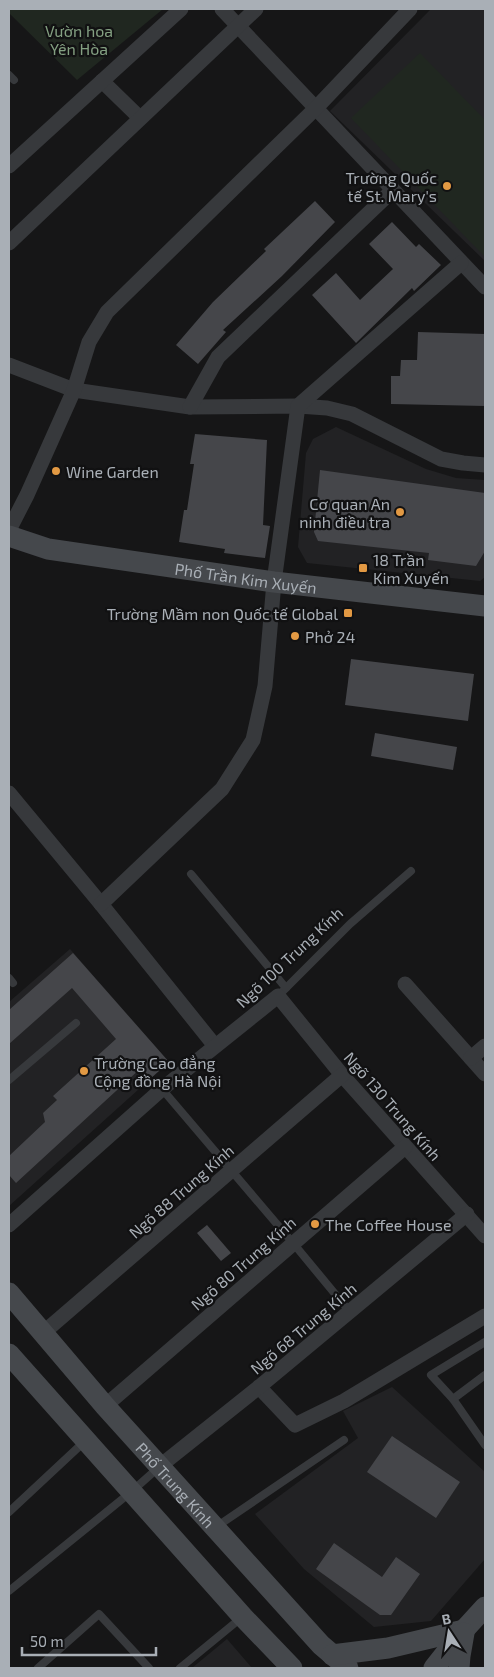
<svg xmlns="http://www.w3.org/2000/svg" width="494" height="1677" viewBox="0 0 494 1677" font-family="'Exo 2',sans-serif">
	<rect width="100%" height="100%" fill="#161617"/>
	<g fill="#222224">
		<polygon points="431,9 485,9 485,261 330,111"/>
		<polygon points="336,427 426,469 456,478 485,480 485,577 480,581 307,563 298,547 306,453 313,439"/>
		<polygon points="70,949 169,1062 9,1206 9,1002"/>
		<polygon points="392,1387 485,1472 485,1559 431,1621 374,1627 304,1569 255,1514 358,1438 343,1411"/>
		<polygon points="227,1639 252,1668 192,1668"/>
	</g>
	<g fill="#202720">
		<polygon points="9,9 163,9 77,80 9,13"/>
		<polygon points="420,53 485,120 485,257 351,118"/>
	</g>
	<g fill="#45464a">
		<polygon points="315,201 335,222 282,276 223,330 226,332 198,364 176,345 213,302 266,251 264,249"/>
		<polygon points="392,222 416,247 419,244 441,265 414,291 412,288 356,343 312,295 336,273 360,300 393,269 369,244"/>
		<polygon points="418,332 485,334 485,406 391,404 391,376 400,376 401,360 417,360"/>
		<polygon points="195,434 267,440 263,525 270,526 265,558 224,553 225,549 179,542 184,510 187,510 194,464 190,464"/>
		<polygon points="320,470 485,493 485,551 476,566 428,560 429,553 318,541 314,532"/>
		<polygon points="351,659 474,674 468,721 345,705"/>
		<polygon points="375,733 457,747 453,770 371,756"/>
		<polygon points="73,953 169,1062 150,1079 141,1068 16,1183 9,1175 9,1156 45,1122 43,1113 57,1100 53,1096 116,1039 72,988 9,1044 9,1010"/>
		<polygon points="207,1225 231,1253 221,1261 197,1233"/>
		<polygon points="392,1436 460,1482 436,1518 367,1472"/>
		<polygon points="334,1543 382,1577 396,1557 420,1574 391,1615 380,1615 316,1569"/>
	</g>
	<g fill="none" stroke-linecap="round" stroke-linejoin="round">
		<g stroke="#37393c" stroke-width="8">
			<polyline points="9,75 14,80"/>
			<polyline points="191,874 286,988"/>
			<polyline points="9,978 13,983"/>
			<polyline points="278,996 350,924 411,871"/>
			<polyline points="9,1080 76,1023"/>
			<polyline points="162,1089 293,1243 350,1312"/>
			<polyline points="485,1375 453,1399 485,1445"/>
			<polyline points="453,1399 431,1375 485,1342"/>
			<polyline points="9,1512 84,1442"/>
			<polyline points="216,1527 344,1440"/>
			<polyline points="9,1591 131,1492 158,1468"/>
			<polyline points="38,1668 99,1614 149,1668"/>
			<polyline points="180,1668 241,1618"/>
		</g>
		<g stroke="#37393c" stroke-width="15">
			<polyline points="222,9 485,287"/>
			<polyline points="102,81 140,118"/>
			<polyline points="9,166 181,9"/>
			<polyline points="9,243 256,9"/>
			<polyline points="9,365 74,390 190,407 298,406 327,408 352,414 441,459 463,463 485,465"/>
			<polyline points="190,407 218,357 393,190"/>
			<polyline points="9,530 27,495 74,390 89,342 107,312 316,108 410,9"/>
			<polyline points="9,793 101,904 215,1046"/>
			<polyline points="101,904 222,789 253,740 265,686 274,582 298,406 461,263"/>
			<polyline points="405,984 485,1074"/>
			<polyline points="471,1058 485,1046"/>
			<polyline points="9,1225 162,1089 278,996 342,1075 485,1236"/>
			<polyline points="43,1333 342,1075"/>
			<polyline points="259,1387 295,1425 344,1401 485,1316"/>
			<polyline points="105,1406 405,1147"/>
			<polyline points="160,1466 259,1387 467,1214"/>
		</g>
		<g stroke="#45484c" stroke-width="21">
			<path id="s1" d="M9,536L48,549L274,582L485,606"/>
			<path id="s2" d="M9,1293L105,1406L321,1645L348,1668"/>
			<polyline points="9,1354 243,1617 292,1668"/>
			<polyline points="332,1655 388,1648 464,1630"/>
			<polyline points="434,1668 464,1630 485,1607"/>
			<polyline points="459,1668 460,1656 464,1633"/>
		</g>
	</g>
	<g fill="#e29943" stroke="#111112" stroke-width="2">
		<circle cx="447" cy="186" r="5"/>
		<circle cx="56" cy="471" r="5"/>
		<circle cx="400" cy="512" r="5"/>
		<rect x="358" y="563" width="10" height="10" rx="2.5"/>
		<rect x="343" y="608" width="10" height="10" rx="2.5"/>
		<circle cx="295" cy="636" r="5"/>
		<circle cx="84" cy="1071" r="5"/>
		<circle cx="315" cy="1224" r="5"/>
	</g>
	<g text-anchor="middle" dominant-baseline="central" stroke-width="4.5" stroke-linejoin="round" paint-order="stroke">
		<g font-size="16" fill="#84a082" stroke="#111112">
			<text x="79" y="30">Vườn hoa<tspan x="79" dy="18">Yên Hòa</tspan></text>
		</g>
		<g font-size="16" fill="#a9afb6" stroke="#111112" text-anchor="start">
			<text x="437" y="177" text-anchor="end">Trường Quốc<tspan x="437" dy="18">tế St. Mary's</tspan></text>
			<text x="66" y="471">Wine Garden</text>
			<text x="390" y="503" text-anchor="end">Cơ quan An<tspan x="390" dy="18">ninh điều tra</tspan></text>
			<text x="373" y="559">18 Trần<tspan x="373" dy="18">Kim Xuyến</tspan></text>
			<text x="338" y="613" text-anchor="end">Trường Mầm non Quốc tế Global</text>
			<text x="305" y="636">Phở 24</text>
			<text x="94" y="1062">Trường Cao đẳng<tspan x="94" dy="18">Cộng đồng Hà Nội</tspan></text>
			<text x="325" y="1224">The Coffee House</text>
		</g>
		<g font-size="16" fill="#a9afb6" stroke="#111112">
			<text stroke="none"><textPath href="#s1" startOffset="241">Phố Trần Kim Xuyến</textPath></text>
			<text transform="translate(289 957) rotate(-43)">Ngõ 100 Trung Kính</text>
			<text transform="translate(393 1106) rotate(49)">Ngõ 130 Trung Kính</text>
			<text transform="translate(181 1191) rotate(-41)">Ngõ 88 Trung Kính</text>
			<text transform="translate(243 1263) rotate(-41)">Ngõ 80 Trung Kính</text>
			<text transform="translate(303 1328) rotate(-40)">Ngõ 68 Trung Kính</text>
			<text stroke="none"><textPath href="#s2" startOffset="254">Phố Trung Kính</textPath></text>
		</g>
	</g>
	<rect width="494" height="1677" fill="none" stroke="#a9afb6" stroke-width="20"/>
	<g transform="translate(449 1632) rotate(348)" stroke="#111112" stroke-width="4" paint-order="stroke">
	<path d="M0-4L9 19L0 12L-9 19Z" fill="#a9afb6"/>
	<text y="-8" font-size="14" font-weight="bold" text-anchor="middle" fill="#a9afb6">B</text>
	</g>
	<path d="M22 1647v8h134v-8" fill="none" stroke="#a9afb6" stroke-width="2.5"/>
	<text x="30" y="1647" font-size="15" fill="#a9afb6" stroke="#111112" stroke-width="4" paint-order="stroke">50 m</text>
</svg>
